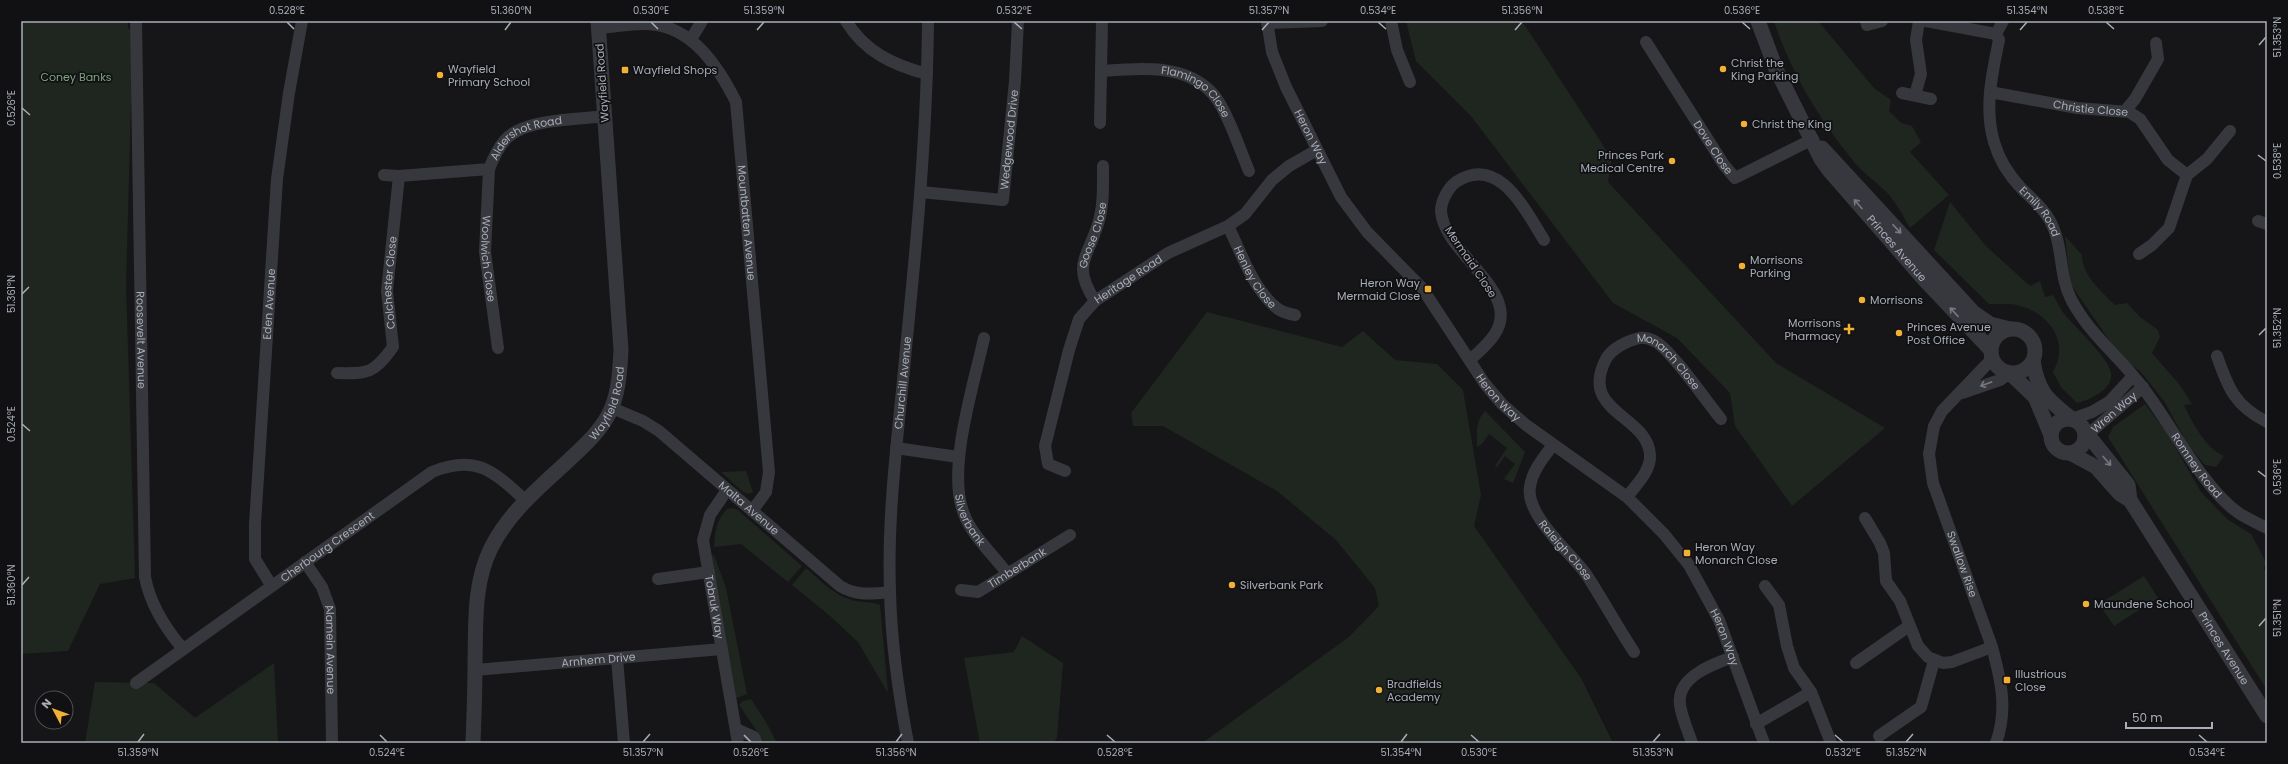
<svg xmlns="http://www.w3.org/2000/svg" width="2288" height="764" viewBox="0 0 2288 764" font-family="Poppins,sans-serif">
	<rect width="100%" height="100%" fill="#161618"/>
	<g fill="#1e261f">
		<polygon points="21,21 128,21 128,28 133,32 126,284 135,578 100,584 68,651 21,654"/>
		<polygon points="1406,21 1522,21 1612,159 1608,182 1776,363 1885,428 1792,506 1735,426 1730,393 1677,338 1613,303 1471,116 1416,61"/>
		<path d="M1774,21L1819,22L1874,88L1891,100L1889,111L1901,123L1912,126L1921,142L1910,152L1949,195L1910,228C1902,214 1894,198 1882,188C1873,179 1863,173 1855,163C1820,121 1791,73 1774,21Z"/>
		<path d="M1950,202L1986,246L2030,286L2040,281L2045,297L2053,295C2056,300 2059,306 2062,311C2074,327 2108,356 2111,373C2114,389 2089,400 2077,403L2061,387L2053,372C2072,339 2044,308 2011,304C2004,304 1996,304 1989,304L1934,250Z"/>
		<path d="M2065,236L2082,255C2082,275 2101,291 2115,305L2127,303L2140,317L2158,330L2160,337L2152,353L2179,384L2192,404L2184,405C2192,422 2206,449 2224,456L2216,467L2205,465L2188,445L2164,401L2140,371L2122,359L2070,283Z"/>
		<polygon points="1207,312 1342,347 1363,331 1395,360 1437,364 1463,390 1481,495 1474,526 1581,678 1613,743 1202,743 1349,637 1379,606 1375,588 1336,540 1277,491 1163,426 1133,426 1131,413"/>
		<polygon points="2145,404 2167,433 2201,492 2227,519 2251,534 2267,564 2263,568 2267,573 2267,690 2108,437 2113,427"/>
		<path d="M1485,411L1525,452L1513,483L1504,479L1515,464L1505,456L1497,467L1495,466L1507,448L1489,434L1482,444L1477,447C1477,432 1475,422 1485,411Z"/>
		<polygon points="746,471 753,492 749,494 743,492 721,472"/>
		<path d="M733,508L738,510L802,566L788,582L741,544L714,547C715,532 716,520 727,509Z"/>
		<polygon points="714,555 726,588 747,694 736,698 711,557"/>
		<path d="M806,568C821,581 833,595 852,600C861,603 872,601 880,605L888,693L858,642L829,615L792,585Z"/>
		<polygon points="2144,576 2158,598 2114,626 2099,604"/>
		<polygon points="1022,636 1063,663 1057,737 1054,743 980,743 964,658 1014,652"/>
		<polygon points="274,663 278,743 85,743 95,682 154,683 195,718"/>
		<polygon points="751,699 766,722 777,743 765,743 739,705 743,701"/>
	</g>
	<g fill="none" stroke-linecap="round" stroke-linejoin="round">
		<g stroke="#37383d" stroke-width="12">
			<path id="s1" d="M136,21L145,577C150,604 166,629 183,649"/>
			<path d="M846,21C865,52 893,65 927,74"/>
			<path id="s2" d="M1267,21L1272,52L1286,87L1341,197L1367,232L1422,288L1485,384L1502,404L1526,425L1627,497L1664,534L1689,565L1719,620L1764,743"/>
			<polyline points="1391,21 1397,50 1410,82"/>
			<polyline points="1866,21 1867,25 1882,21"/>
			<polyline points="1926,21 1996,34"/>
			<path id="s3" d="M2003,21L1996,34L1999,40C1992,74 1984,108 1994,142C1999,160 2008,174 2021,188C2031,198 2042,206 2049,219C2064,244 2058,274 2071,299C2088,333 2121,358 2143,388C2171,424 2204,490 2240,514C2249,519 2258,524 2267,528"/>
			<polyline points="1267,23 1322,21"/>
			<path id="s4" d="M599,28C615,27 632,23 648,24C692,26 718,66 736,102L769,472L766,492L752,511"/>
			<polyline points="691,39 702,21"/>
			<path id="s5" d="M1646,42L1724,165L1735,178L1813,139"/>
			<path id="s6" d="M1103,71C1138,68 1186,63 1213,94C1227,110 1240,150 1249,171"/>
			<path id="s7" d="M1990,92L2077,108L2129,112L2140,119L2168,160L2187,175"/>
			<polyline points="1902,93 1931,99"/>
			<polyline points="1915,95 1921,74 1916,40 1919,21"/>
			<polyline points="2125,111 2135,99 2158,59 2156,43"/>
			<polyline points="1100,123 1102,21"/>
			<path id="s8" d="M489,169L485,252L498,348"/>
			<path id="s9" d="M384,175L399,176L489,169C493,159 498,148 505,140C524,118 577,120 605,116"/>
			<path id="s10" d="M921,192L1003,200L1015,81L1018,21"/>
			<polyline points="2258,221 2267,224"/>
			<path id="s11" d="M1228,226C1242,254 1253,290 1278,309C1282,312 1290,314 1295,315"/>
			<polyline points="2139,254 2152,245 2169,228 2187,175 2207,159 2230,131"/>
			<path id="s12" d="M1095,301C1072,265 1087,259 1098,224C1104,205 1103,185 1103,166"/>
			<path id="s13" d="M984,338C974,384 946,471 964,514C971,534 994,556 1007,573"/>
			<path d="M2217,356C2228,388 2235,406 2267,422"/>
			<path id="s14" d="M1992,359L1942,411L1934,426L1929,454L1933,483L1992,647C2001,680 2008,710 1996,743"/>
			<path d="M1470,360C1485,346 1505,331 1500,308C1494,276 1443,245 1441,211C1441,201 1448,188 1456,182C1499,154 1525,210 1544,240"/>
			<path id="s15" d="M337,373C369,374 374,373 393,347L387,291L399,176"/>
			<polyline points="1962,393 2000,380 2010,373"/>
			<path id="s16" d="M612,408L643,421L659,431L840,586C856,596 872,594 890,592"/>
			<polyline points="2072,419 2092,412 2109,402 2133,376"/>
			<path id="s17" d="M2085,437L2143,387"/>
			<path id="s18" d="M1553,445C1544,457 1532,471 1530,487C1525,515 1571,553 1586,574C1603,600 1617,626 1634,652"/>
			<polyline points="896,448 958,457"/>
			<path id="s19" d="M1065,471L1048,464L1045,446L1069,350L1079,319L1095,301L1168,253L1228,226L1245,214L1272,180L1289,166L1317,150"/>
			<path id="s20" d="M727,490L710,515L703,540L738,743"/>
			<path id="s21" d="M1627,497C1636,485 1651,471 1650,455C1648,415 1580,413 1605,361C1610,349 1627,341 1639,338C1646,337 1651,339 1656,342C1671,350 1707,402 1721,419"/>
			<polyline points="1865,518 1880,543 1884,553 1886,581 1900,601 1918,646 1928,657 1943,663 1952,662 1992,647"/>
			<path id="s22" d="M305,562L322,587L330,609L332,743"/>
			<polyline points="658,579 709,572"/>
			<path id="s23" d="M271,585L255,559V524L277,179L289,93L302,21"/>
			<polyline points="1765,586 1779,605 1787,646 1794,668 1811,692 1831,743"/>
			<path id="s24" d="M961,590L978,592L1070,535"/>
			<polyline points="617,658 624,743"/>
			<polyline points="1856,663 1909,626"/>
			<path id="s25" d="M475,670L722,649"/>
			<path id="s26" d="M136,683L432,472C476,454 493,471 525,500"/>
			<polyline points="1756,724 1811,692"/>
			<polyline points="736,729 754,737 757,743"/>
			<polyline points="1879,736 1921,707 1934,661"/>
			<path id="s27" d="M908,743C899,696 891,639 890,591C887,510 899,429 906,348C917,239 927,131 928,21"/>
			<path d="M1692,743C1688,731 1682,718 1680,705C1676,677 1713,664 1733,657"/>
		</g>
		<g stroke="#37383d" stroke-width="15">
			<path id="s28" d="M1758,21L1776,69L1821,159L1828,169L1922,277L1991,350"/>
			<polyline points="1822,148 1974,313 1990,324 2010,329"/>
			<circle cx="2013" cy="351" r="22"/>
			<path d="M2033,361C2038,393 2048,400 2072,419"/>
			<polyline points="2010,373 2035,397 2051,435"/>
			<circle cx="2068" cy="436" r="17"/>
			<path id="s29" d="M2084,430L2128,485L2130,500L2267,716"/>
			<polyline points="2070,453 2096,467 2120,494 2130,500"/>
			<path id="s30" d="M473,743C474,717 475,691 475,664C476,626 473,584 491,548C509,512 540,487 569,460C585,445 604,428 612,407C619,389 620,369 621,350L598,21"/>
		</g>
	</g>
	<defs><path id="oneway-shaft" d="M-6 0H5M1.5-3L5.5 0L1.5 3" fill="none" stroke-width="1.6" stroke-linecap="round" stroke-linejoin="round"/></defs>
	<g stroke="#757881">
		<use href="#oneway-shaft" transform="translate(1858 204) rotate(-131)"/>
		<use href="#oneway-shaft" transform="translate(1897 229) rotate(47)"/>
		<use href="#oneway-shaft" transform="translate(1954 312) rotate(-133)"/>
		<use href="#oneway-shaft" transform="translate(1986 384) rotate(160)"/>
		<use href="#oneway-shaft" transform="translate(2107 461) rotate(50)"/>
	</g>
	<path fill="none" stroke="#a8adb8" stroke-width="1.5" d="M287,22L294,29M651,22L658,29M1014,22L1022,29M1378,22L1386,29M1742,22L1750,29M2106,22L2114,29M505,30L511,22M757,30L764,22M1262,30L1269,22M1515,30L1522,22M2020,30L2027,22M2259,45L2266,37M22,108L30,115M2258,155L2266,161M22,294L29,287M2259,335L2266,328M22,424L30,431M2258,471L2266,477M22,585L29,577M2259,626L2266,618M380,735L387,742M744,735L751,742M1107,735L1115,742M1471,735L1479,742M1835,735L1843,742M2199,735L2207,742M138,742L144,734M643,742L650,734M896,742L902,734M1401,742L1407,734M1653,742L1660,734M1906,742L1913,734"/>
	<g fill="#f2b134" stroke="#111113" stroke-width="1.5">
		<circle cx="1723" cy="69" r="4"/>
		<rect x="621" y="66" width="8" height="8" rx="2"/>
		<circle cx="440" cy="75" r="4"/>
		<circle cx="1744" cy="124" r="4"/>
		<circle cx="1672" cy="161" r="4"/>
		<circle cx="1742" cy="266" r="4"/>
		<rect x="1424" y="285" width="8" height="8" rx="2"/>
		<circle cx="1862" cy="300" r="4"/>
		<path d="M1847 323h4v4h4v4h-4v4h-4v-4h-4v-4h4z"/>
		<circle cx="1899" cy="333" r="4"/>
		<rect x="1683" y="549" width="8" height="8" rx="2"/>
		<circle cx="1232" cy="585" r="4"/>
		<circle cx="2086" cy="604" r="4"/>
		<rect x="2003" y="676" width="8" height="8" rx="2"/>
		<circle cx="1379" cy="690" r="4"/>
	</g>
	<g text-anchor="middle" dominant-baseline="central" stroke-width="3.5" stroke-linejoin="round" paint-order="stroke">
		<g font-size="11" fill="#a8adb8" stroke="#111113" text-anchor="start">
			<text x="1731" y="63">Christ the<tspan x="1731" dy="13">King Parking</tspan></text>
			<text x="448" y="69">Wayfield<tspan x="448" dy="13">Primary School</tspan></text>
			<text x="633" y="70">Wayfield Shops</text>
			<text x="1752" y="124">Christ the King</text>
			<text x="1664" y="155" text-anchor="end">Princes Park<tspan x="1664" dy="13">Medical Centre</tspan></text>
			<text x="1750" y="260">Morrisons<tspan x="1750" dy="13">Parking</tspan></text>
			<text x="1420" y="283" text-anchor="end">Heron Way<tspan x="1420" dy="13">Mermaid Close</tspan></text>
			<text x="1870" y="300">Morrisons</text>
			<text x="1841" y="323" text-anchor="end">Morrisons<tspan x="1841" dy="13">Pharmacy</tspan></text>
			<text x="1907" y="327">Princes Avenue<tspan x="1907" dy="13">Post Office</tspan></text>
			<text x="1695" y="547">Heron Way<tspan x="1695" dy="13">Monarch Close</tspan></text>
			<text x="1240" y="585">Silverbank Park</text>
			<text x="2094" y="604">Maundene School</text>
			<text x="2015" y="674">Illustrious<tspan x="2015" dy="13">Close</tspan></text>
			<text x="1387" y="684">Bradfields<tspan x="1387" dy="13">Academy</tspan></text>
		</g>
		<g font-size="11" fill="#7fa381" stroke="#111113">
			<text x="76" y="77">Coney Banks</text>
		</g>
		<g font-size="11" fill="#a8adb8" stroke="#111113">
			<text transform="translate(602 83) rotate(-94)">Wayfield Road</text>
			<text stroke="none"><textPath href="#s6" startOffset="101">Flamingo Close</textPath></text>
			<text stroke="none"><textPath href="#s7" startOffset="102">Christie Close</textPath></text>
			<text stroke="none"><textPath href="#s2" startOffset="125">Heron Way</textPath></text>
			<text stroke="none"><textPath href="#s10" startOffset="143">Wedgewood Drive</textPath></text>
			<text stroke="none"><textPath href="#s9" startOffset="158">Aldershot Road</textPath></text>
			<text stroke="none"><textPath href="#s5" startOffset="125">Dove Close</textPath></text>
			<text stroke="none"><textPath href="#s3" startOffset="209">Emily Road</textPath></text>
			<text stroke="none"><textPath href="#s4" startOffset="294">Mountbatten Avenue</textPath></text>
			<text stroke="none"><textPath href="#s12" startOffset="70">Goose Close</textPath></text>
			<text stroke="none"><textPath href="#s28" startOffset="269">Princes Avenue</textPath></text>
			<text stroke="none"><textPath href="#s8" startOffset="90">Woolwich Close</textPath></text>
			<text transform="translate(1471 262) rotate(56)">Mermaid Close</text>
			<text stroke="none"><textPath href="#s11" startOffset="58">Henley Close</textPath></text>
			<text stroke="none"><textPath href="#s19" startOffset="232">Heritage Road</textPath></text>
			<text stroke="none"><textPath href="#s15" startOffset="131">Colchester Close</textPath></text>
			<text stroke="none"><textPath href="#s23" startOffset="286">Eden Avenue</textPath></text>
			<text stroke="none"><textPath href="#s1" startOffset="319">Roosevelt Avenue</textPath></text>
			<text stroke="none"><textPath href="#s21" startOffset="244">Monarch Close</textPath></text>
			<text stroke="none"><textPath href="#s27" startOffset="362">Churchill Avenue</textPath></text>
			<text stroke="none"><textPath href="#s2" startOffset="448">Heron Way</textPath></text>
			<text stroke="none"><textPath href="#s30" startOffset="386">Wayfield Road</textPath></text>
			<text stroke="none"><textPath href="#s17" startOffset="38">Wren Way</textPath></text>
			<text stroke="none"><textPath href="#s3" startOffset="513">Romney Road</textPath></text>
			<text stroke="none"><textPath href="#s16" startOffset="171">Malta Avenue</textPath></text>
			<text stroke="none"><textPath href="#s13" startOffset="187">Silverbank</textPath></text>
			<text stroke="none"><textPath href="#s26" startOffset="235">Cherbourg Crescent</textPath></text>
			<text stroke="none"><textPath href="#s18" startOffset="123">Raleigh Close</textPath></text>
			<text stroke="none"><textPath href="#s14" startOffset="233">Swallow Rise</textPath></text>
			<text stroke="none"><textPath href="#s24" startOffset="63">Timberbank</textPath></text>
			<text stroke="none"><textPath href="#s20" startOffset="124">Tobruk Way</textPath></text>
			<text stroke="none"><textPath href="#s2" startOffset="784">Heron Way</textPath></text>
			<text stroke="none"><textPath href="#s29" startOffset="261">Princes Avenue</textPath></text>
			<text stroke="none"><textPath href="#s22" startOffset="94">Alamein Avenue</textPath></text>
			<text stroke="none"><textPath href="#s25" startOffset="124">Arnhem Drive</textPath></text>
		</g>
	</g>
	<rect width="2288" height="764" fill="none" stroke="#111113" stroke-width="44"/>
	<g transform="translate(54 710) rotate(311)"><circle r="19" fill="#111113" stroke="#4d4f55"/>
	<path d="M0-3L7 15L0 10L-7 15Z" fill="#f2b134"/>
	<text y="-6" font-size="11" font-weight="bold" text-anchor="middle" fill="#a8adb8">N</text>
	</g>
	<path d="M2126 722v6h86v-6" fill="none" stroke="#a8adb8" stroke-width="2"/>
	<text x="2132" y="722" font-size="12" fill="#a8adb8" stroke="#111113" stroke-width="3" paint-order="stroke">50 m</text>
	<rect x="22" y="22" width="2244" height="720" fill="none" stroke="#a8adb8" stroke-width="1.5"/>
	<g font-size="10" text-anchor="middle" fill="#a8adb8">
		<text x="287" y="14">0.528°E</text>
		<text x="511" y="14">51.360°N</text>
		<text x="651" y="14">0.530°E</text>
		<text x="764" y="14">51.359°N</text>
		<text x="1014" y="14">0.532°E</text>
		<text x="1269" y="14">51.357°N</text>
		<text x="1378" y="14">0.534°E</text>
		<text x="1522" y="14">51.356°N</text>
		<text x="1742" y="14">0.536°E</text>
		<text x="2027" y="14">51.354°N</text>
		<text x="2106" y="14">0.538°E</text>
		<text transform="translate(2277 37) rotate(-90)" y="4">51.353°N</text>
		<text transform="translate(11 108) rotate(-90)" y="4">0.526°E</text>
		<text transform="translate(2277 161) rotate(-90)" y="4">0.538°E</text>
		<text transform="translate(11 294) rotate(-90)" y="4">51.361°N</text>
		<text transform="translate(2277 328) rotate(-90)" y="4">51.352°N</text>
		<text transform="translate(11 424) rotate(-90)" y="4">0.524°E</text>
		<text transform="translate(2277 477) rotate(-90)" y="4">0.536°E</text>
		<text transform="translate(11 585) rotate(-90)" y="4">51.360°N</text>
		<text transform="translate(2277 618) rotate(-90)" y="4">51.351°N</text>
		<text x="138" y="756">51.359°N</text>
		<text x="387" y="756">0.524°E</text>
		<text x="643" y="756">51.357°N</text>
		<text x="751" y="756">0.526°E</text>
		<text x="896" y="756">51.356°N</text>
		<text x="1115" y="756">0.528°E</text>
		<text x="1401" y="756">51.354°N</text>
		<text x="1479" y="756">0.530°E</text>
		<text x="1653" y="756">51.353°N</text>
		<text x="1843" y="756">0.532°E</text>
		<text x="1906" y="756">51.352°N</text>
		<text x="2207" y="756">0.534°E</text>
	</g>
</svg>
